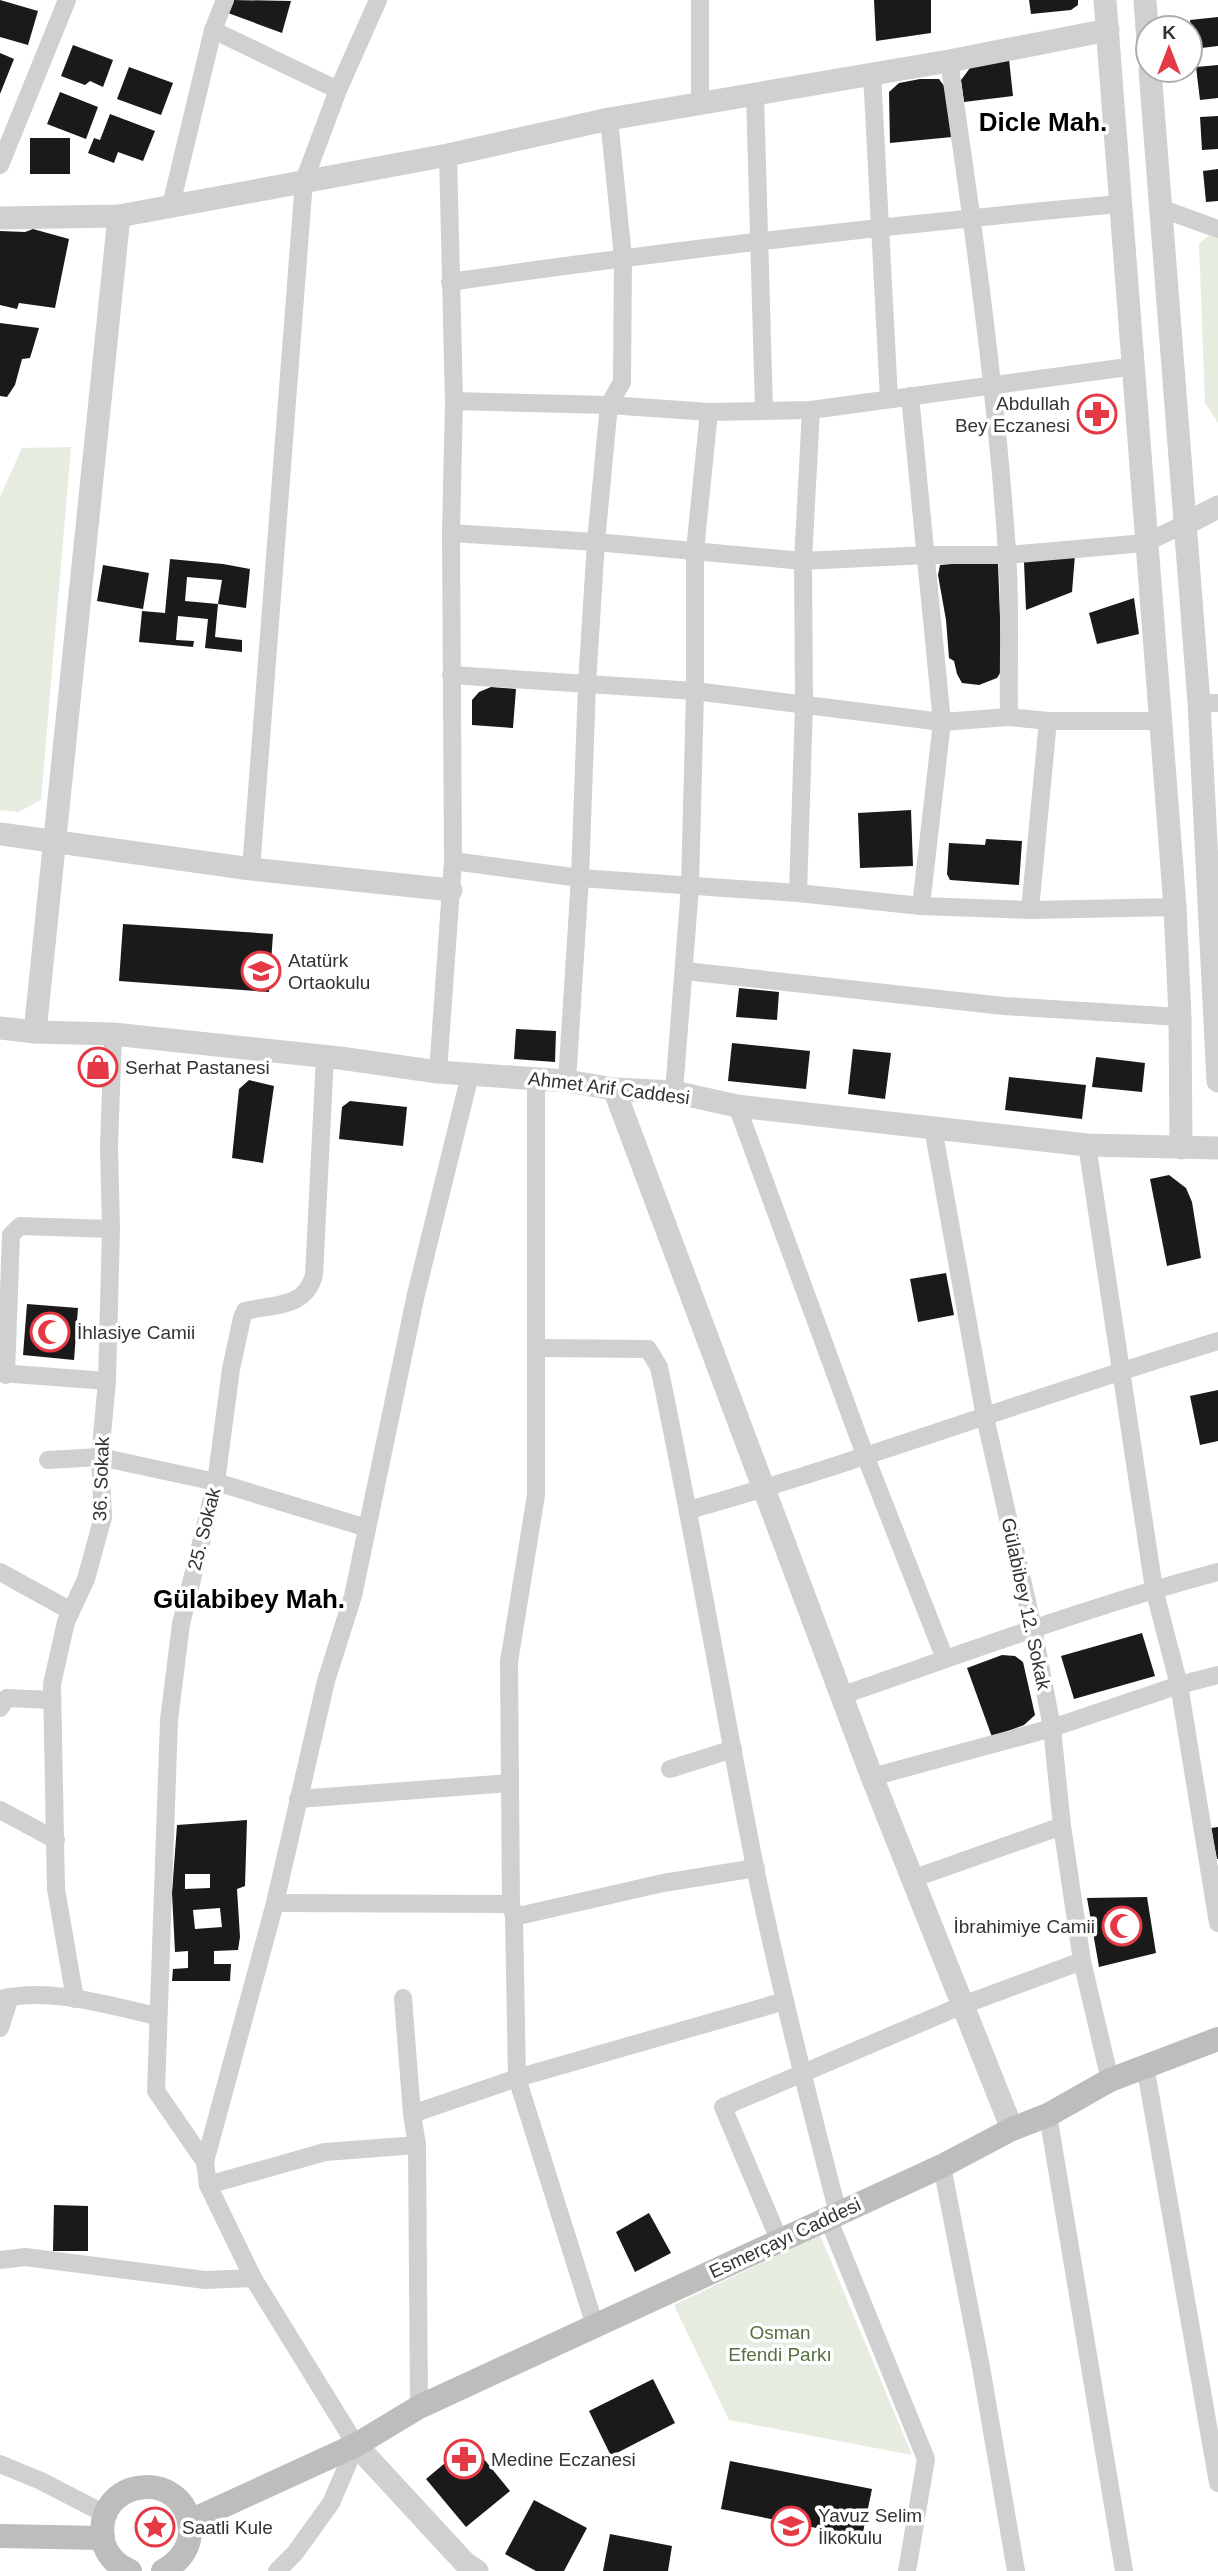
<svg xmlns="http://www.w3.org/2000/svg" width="1218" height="2571" viewBox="0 0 1218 2571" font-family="Helvetica,sans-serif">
	<rect width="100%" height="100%" fill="#fff"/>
	<g fill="#e6ecdf">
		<polygon points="1213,233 1218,235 1218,423 1205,403 1199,243"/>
		<polygon points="71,447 41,800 18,812 0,810 0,497 22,448"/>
		<polygon points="820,2235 912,2455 729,2420 674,2305"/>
	</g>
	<g fill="#1a1a1a" fill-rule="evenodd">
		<polygon points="0,0 38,11 28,45 0,37"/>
		<polygon points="232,0 291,1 282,33 228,13"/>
		<polygon points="874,0 931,0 931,33 876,41"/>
		<polygon points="1029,0 1078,0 1078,5 1071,10 1031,14"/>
		<polygon points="1218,17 1218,46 1193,49 1190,20"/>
		<polygon points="73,45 113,60 103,87 90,81 85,85 61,76"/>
		<polygon points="0,53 14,59 0,94"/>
		<polygon points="1009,59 1013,96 964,102 961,80 973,64"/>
		<polygon points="1218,65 1218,98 1200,100 1196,67"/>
		<polygon points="129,67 173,83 161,115 117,99"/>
		<polygon points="920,79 939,79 947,90 952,137 890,143 889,92 899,83"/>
		<polygon points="60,92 98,107 86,139 47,124"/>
		<polygon points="110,114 155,131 143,161 118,152 114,163 88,153 94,138 100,140"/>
		<polygon points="1218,116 1218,149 1202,150 1200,117"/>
		<rect x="30" y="138" width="40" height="36"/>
		<polygon points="1218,169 1218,201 1206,202 1203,171"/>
		<polygon points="33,229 69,239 55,308 19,303 17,309 0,305 0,231 25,232"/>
		<polygon points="0,323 39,328 30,358 22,359 15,385 7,397 0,396"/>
		<polygon points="1075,555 1072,592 1026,610 1024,562"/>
		<polygon points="170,559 223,564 250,569 246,608 218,604 222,580 187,577 185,601 218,604 215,637 242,640 242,652 205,648 208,619 178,616 176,640 194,641 193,647 139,642 142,611 165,613"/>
		<polygon points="988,561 998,564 1002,670 997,678 979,685 962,683 957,674 954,661 949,658 946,620 938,575 940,565"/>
		<polygon points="103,565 149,573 143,609 97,601"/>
		<polygon points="1134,598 1139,634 1097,644 1089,613"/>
		<polygon points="491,687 516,689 513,728 472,725 472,700 479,692"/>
		<polygon points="911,810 913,866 860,868 858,813"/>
		<polygon points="986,839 1022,841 1019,885 950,880 947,874 949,843 985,845"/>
		<polygon points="123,924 273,934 269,992 119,981"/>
		<polygon points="739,988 779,992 777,1020 736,1017"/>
		<polygon points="516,1029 556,1031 555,1062 514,1059"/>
		<polygon points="732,1043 810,1051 806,1089 728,1081"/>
		<polygon points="853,1049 891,1053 885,1099 848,1094"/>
		<polygon points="1096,1057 1145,1063 1142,1092 1092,1087"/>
		<polygon points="1009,1077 1086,1085 1082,1119 1005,1110"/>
		<polygon points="249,1080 274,1086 263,1163 232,1158 239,1089"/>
		<polygon points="350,1101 407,1107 403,1146 339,1139 342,1107"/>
		<polygon points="1169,1175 1186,1188 1192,1202 1201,1258 1167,1266 1150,1179"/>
		<polygon points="946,1273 954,1315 918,1322 910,1279"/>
		<polygon points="27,1304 78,1308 74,1360 23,1355"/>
		<polygon points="1218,1390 1218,1441 1200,1445 1190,1396"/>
		<polygon points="1142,1633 1155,1676 1074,1699 1061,1656"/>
		<polygon points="1002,1655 1015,1656 1023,1662 1035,1715 1024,1725 992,1737 967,1668"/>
		<path d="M247,1820L245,1886L237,1889L240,1937L238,1950L214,1951V1964H231L230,1981H172L173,1969L188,1968V1951L175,1952L172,1893L177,1825ZM185,1874H210V1888L185,1889ZM220,1908L222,1927L195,1929L193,1910Z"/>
		<polygon points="1218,1827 1218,1859 1217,1859 1211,1828"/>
		<polygon points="1147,1897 1156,1953 1099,1967 1087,1898"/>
		<polygon points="54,2205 88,2206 88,2251 53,2251"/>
		<polygon points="649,2213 671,2253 635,2272 616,2232"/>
		<polygon points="653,2379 675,2423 611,2456 589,2411"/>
		<polygon points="470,2442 510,2491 466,2527 426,2479"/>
		<polygon points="730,2461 872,2489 862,2537 721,2509"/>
		<polygon points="534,2500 587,2528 564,2571 536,2571 505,2554"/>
		<polygon points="610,2534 672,2546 668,2571 603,2571"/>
	</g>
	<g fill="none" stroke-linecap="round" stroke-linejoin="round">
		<g stroke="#d0d0d0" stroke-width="18">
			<polyline points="700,0 700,103"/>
			<polyline points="213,30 338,90"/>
			<path d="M949,61C973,224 996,387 1007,552C1011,607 1008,662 1009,717"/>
			<polyline points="872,73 889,399"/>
			<polyline points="755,95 764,410"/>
			<polyline points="0,165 67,0"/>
			<polyline points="171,205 213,30 225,0"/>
			<polyline points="1160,208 1218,229"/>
			<path d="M450,282C672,250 896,224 1119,204"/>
			<polyline points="910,396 942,722 921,906"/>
			<polyline points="454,401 609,405 709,412 811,410 1135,366"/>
			<polyline points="451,533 596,542 803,561 927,555 1007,555 1145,543 1187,523"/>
			<polyline points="451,675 695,691 942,722 1009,717 1048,721 1161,721"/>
			<polyline points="1199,703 1218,703"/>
			<polyline points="453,861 580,878 798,893 921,906 1030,910 1175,907"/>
			<polyline points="251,869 304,181 338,90 378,0"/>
			<polyline points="798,893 804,705 803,561 811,410"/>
			<polyline points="1030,910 1048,721"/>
			<polyline points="685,971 1004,1006 1180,1017"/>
			<polyline points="438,1072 453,861 451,533 454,401 448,155"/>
			<polyline points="536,1078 536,1495 509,1662 511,1904 514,1917 517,2078 595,2326"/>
			<polyline points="567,1081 580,878 587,684 596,542 609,405 622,382 623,257 609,119"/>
			<polyline points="674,1092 690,887 695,691 695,551 709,412"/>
			<polyline points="737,1106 865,1455 945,1659"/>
			<polyline points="933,1128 985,1417 1033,1628 1052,1728 1062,1826 1082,1961 1110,2080"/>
			<polyline points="1087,1145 1154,1589 1179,1685 1218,1923"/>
			<path d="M537,1348L648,1349L659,1367C694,1533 722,1700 755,1867C779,1983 808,2098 838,2213"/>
			<polyline points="0,1373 107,1381"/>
			<polyline points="6,1375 11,1235 20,1226 111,1229"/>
			<polyline points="48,1460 100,1457 216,1482 367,1528"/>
			<path d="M689,1510C867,1460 1041,1394 1218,1341"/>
			<polyline points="0,1572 71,1611"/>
			<path d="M843,1695C967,1652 1091,1606 1218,1572"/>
			<polyline points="0,1708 7,1698 52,1700"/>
			<polyline points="670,1769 733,1749"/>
			<polyline points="872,1777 1052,1728 1179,1685 1218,1675"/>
			<polyline points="298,1799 510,1783"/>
			<polyline points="0,1810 56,1840"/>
			<polyline points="912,1879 1062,1826"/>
			<polyline points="275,1903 511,1904"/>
			<polyline points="514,1917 663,1883 756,1868"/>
			<polyline points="403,1998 412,2114 417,2145 419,2407"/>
			<path d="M0,1999C52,1987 106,2005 157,2016"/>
			<polyline points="75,1999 56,1889 52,1684 66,1622 86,1579 103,1517 100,1457 107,1381 111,1229 109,1147 113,1034"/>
			<polyline points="0,2028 10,1997"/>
			<polyline points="1145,2065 1218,2483"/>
			<polyline points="412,2114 517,2078 785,2001"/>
			<polyline points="1048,2115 1124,2571"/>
			<path d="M205,2162L156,2091L169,1720L181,1624L216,1482L231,1369L242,1318L245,1311C273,1304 305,1309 314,1275L325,1056"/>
			<polyline points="942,2166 981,2367 1016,2571"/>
			<polyline points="208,2185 325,2152 417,2145"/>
			<polyline points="828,2218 926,2459 907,2571"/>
			<polyline points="780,2242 723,2107 963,2005 1082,1961"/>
			<polyline points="0,2260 25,2257 205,2280 253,2278"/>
			<polyline points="0,2464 41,2481 105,2514"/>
			<polyline points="277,2571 295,2553 331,2503 356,2445 253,2278 208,2185 205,2162 275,1903 326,1681 353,1596 416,1294 470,1075"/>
		</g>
		<g stroke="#d0d0d0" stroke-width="23">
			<polyline points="1105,0 1175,907 1180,1017 1181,1148"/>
			<polyline points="1145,0 1148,42"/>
			<polyline points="1150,70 1199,703 1218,1081"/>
			<polyline points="0,218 119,216 448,155 609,119 949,61 1108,30"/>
			<polyline points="1187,523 1218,507"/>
			<polyline points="0,834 251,869 451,890"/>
			<polyline points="0,1028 35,1032 113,1034 340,1058 438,1072 567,1081 614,1089 674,1092 737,1106 1087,1145 1218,1148"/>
			<polyline points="35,1032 119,216"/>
			<polyline points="614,1089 872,1777 1012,2129"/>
			<polyline points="356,2445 465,2563 477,2571"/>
		</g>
		<g stroke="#bdbdbd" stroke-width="24">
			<polyline points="189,2520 199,2517 356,2445 419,2407 942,2166 1012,2129 1048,2115 1110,2080 1218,2039"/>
			<polyline points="0,2536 103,2538"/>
			<path d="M130,2571C116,2565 106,2555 103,2540C93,2477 185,2467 190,2528C191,2548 179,2562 163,2571"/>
		</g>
	</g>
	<defs>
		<symbol id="pharmacy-ring" viewBox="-11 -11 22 22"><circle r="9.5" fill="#fff" stroke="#e63946" stroke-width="1.5"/><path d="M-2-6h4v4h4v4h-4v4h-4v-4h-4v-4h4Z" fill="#e63946"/></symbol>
		<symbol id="school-ring" viewBox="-11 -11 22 22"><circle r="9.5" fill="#fff" stroke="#e63946" stroke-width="1.5"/><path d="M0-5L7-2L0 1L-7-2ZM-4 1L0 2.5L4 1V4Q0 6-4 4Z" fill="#e63946"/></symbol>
		<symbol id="shop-ring" viewBox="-11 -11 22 22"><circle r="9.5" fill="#fff" stroke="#e63946" stroke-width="1.5"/><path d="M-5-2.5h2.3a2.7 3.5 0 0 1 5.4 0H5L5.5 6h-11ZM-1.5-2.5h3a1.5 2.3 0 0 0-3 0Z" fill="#e63946"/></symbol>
		<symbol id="mosque-ring" viewBox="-11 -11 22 22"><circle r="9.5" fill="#fff" stroke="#e63946" stroke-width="1.5"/><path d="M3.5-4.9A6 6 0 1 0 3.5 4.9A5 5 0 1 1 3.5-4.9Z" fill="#e63946"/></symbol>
		<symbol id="sight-ring" viewBox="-11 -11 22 22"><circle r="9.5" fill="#fff" stroke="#e63946" stroke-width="1.5"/><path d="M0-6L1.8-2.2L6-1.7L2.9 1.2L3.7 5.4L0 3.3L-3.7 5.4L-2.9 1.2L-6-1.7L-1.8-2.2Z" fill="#e63946"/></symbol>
	</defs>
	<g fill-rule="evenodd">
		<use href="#pharmacy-ring" x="1075" y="392" width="44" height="44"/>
		<use href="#school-ring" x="239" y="949" width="44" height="44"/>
		<use href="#shop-ring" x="76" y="1045" width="44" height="44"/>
		<use href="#mosque-ring" x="28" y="1310" width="44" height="44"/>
		<use href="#mosque-ring" x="1100" y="1904" width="44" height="44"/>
		<use href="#pharmacy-ring" x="442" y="2437" width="44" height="44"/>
		<use href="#school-ring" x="769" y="2504" width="44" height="44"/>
		<use href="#sight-ring" x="133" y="2505" width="44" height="44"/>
	</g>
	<g text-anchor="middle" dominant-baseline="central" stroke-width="7" stroke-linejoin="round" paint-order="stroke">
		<g font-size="19" fill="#333" stroke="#fff" text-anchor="start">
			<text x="1070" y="403" text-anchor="end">Abdullah<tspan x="1070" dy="22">Bey Eczanesi</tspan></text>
			<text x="288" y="960">Atatürk<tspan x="288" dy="22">Ortaokulu</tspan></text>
			<text x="125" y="1067">Serhat Pastanesi</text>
			<text x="77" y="1332">İhlasiye Camii</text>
			<text x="1095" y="1926" text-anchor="end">İbrahimiye Camii</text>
			<text x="491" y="2459">Medine Eczanesi</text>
			<text x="818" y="2515">Yavuz Selim<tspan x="818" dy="22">İlkokulu</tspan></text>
			<text x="182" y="2527">Saatli Kule</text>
		</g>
		<g font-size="19" fill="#333" stroke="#fff">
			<text transform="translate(609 1088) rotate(7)">Ahmet Arif Caddesi</text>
			<text transform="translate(101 1479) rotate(-88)">36. Sokak</text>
			<text transform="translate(204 1529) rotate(-76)">25. Sokak</text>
			<text transform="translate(1026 1604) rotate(78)">Gülabibey 12. Sokak</text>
			<text transform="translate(785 2238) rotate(-25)">Esmerçayı Caddesi</text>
		</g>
		<g font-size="19" fill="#56703f" stroke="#fff">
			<text x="780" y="2332">Osman<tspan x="780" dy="22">Efendi Parkı</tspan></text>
		</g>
		<g font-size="26" font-weight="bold" fill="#000" stroke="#fff">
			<text x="1043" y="122">Dicle Mah.</text>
			<text x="249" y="1599">Gülabibey Mah.</text>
		</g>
	</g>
	<g transform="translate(1169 49)"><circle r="33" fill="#ffffff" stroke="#adadad" stroke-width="2"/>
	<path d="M0-5L12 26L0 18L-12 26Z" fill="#e63946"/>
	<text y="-10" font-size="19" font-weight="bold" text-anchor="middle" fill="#333333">K</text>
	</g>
</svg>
